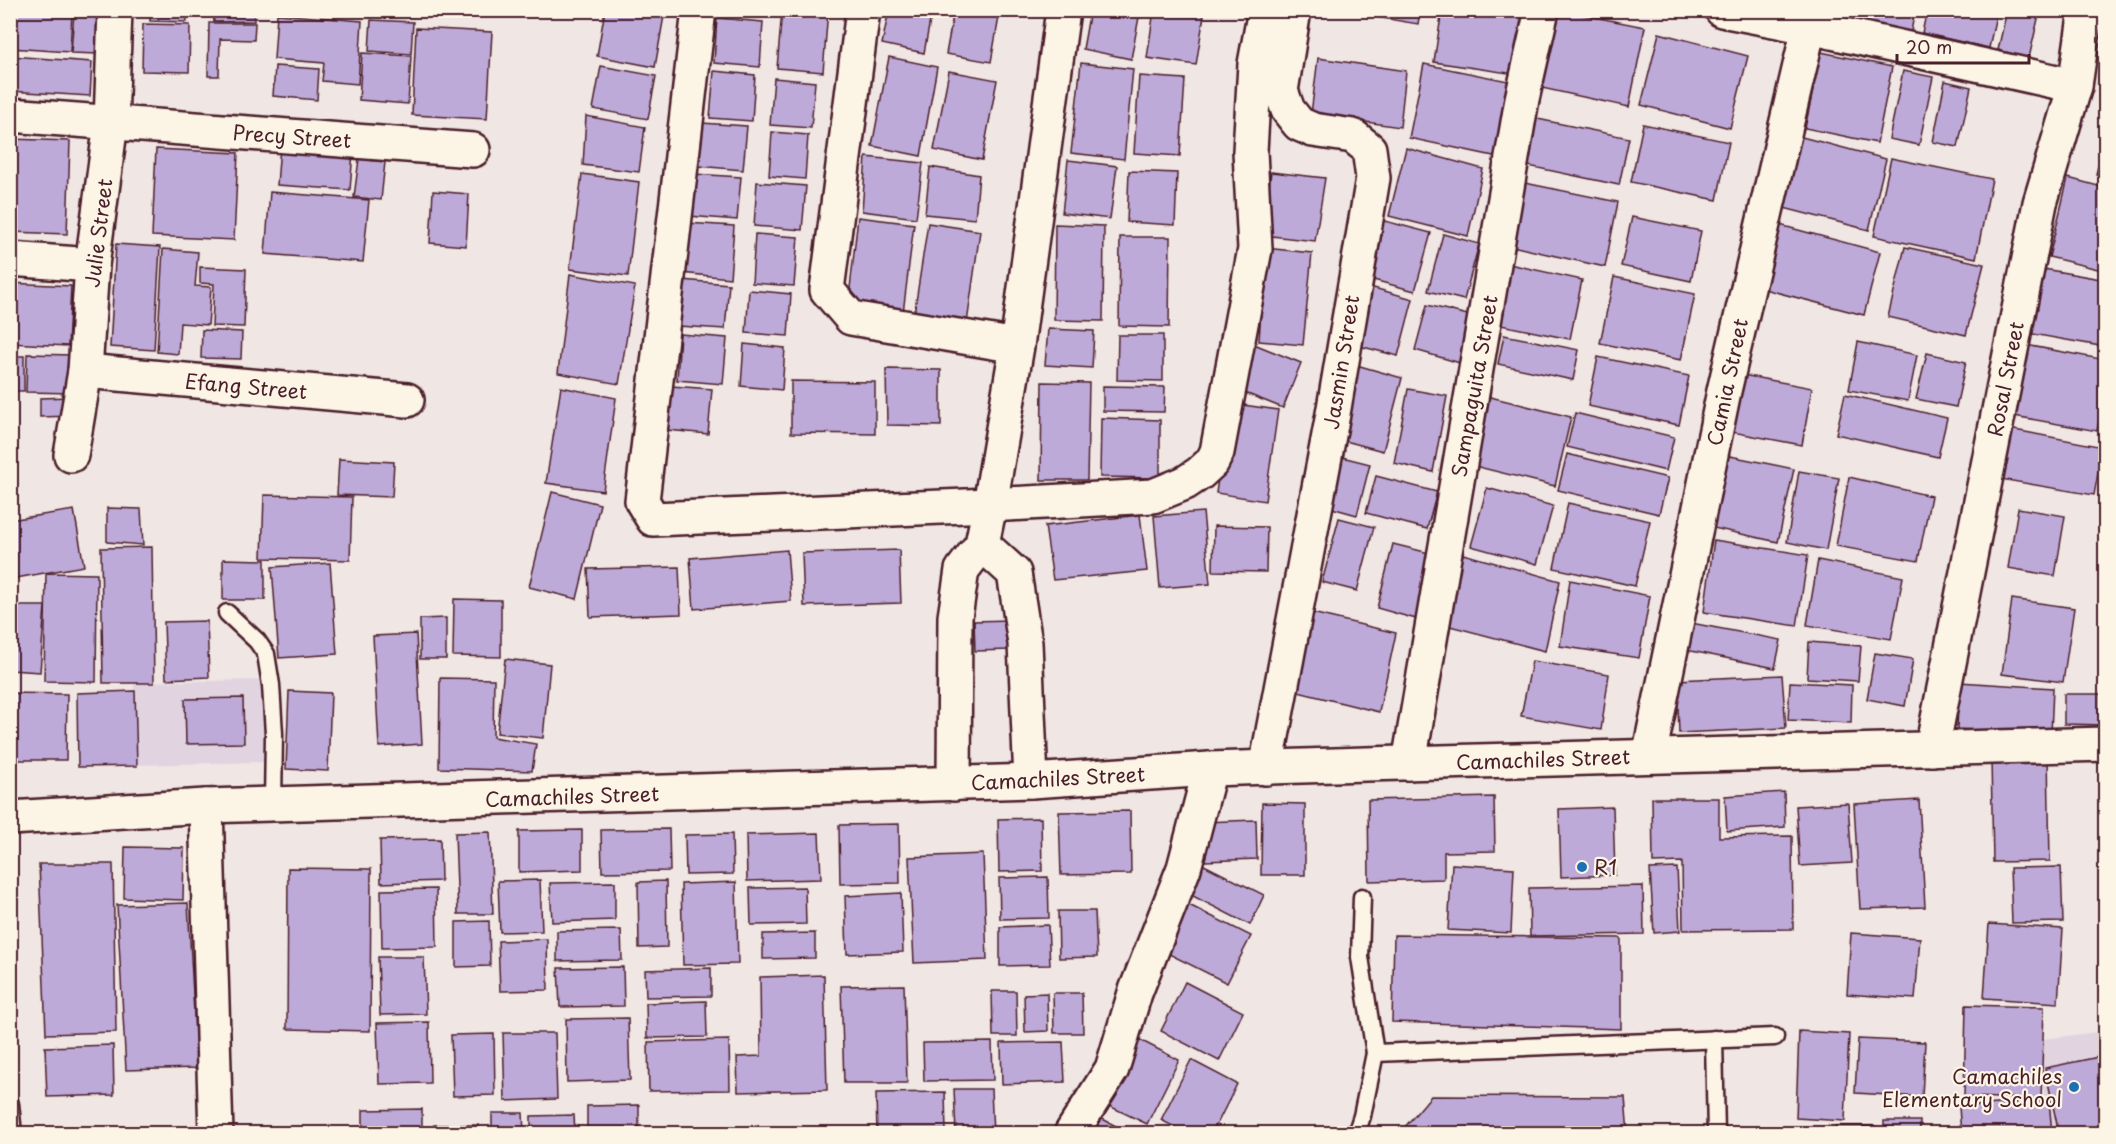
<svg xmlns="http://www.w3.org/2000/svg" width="2116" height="1144" viewBox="0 0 2116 1144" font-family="'Playpen Sans',sans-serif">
	<rect width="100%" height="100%" fill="#f0e6e3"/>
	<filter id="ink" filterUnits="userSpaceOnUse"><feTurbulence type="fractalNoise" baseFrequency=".0167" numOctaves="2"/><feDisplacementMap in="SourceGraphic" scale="12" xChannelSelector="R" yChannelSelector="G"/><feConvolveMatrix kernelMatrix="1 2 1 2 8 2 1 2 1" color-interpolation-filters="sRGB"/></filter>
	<g filter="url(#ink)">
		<g fill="#e1d4e0">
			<polygon points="264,680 265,762 135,765 134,682"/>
			<polygon points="2105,1031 2105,1133 2051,1133 2035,1040"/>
		</g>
		<g fill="#beaad9" stroke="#4a1f2b" stroke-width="1.5">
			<polygon points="12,10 72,13 70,52 10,48"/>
			<polygon points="150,10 186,10 187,22 150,21"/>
			<polygon points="213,10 254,10 254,21 214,22"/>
			<polygon points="395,10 414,10 414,16 395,15"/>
			<polygon points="605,10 665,10 655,67 597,56"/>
			<polygon points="722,10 767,10 767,17 721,13"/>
			<polygon points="782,10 828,10 823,72 777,68"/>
			<polygon points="889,10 932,10 924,53 882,44"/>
			<polygon points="954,10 966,10 999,17 991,62 946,54"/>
			<polygon points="1090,10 1140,12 1131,59 1083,49"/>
			<polygon points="1154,10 1173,10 1204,15 1196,65 1147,58"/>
			<polygon points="1334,10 1420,10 1418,24"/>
			<polygon points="1442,10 1525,10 1515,74 1434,62"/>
			<polygon points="1558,10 1645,27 1629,107 1542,88"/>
			<polygon points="1840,10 1915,10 1910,37 1838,24"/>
			<polygon points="1927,10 1997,10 1989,48 1922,33"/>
			<polygon points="2007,10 2040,10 2029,58 1998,50"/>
			<polygon points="74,12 101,14 98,54 71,53"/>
			<polygon points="277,14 362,21 358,84 322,81 324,63 274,59"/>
			<polygon points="717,18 763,22 760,67 714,63"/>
			<polygon points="371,20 413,22 411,54 369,51"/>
			<polygon points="209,23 255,23 254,40 220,39 219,76 208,76"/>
			<polygon points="143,24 190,25 189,72 142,71"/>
			<polygon points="416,28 492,32 487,119 412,115"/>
			<polygon points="1659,33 1748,56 1730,128 1641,105"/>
			<polygon points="1821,52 1892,67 1877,143 1805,128"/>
			<polygon points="362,53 411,56 408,104 359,100"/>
			<polygon points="10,56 92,62 90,96 10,91"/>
			<polygon points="889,57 937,67 921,156 872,146"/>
			<polygon points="1318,58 1406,71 1400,127 1311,114"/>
			<polygon points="1081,63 1133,69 1124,159 1071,153"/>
			<polygon points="1424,64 1518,83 1503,158 1409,138"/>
			<polygon points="275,66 319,69 317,100 273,96"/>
			<polygon points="601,66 656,76 648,119 593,109"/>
			<polygon points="714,71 755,75 752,121 710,118"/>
			<polygon points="949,71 997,80 982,160 934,150"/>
			<polygon points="1903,71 1933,77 1919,145 1889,139"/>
			<polygon points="1139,76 1185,79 1180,156 1134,153"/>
			<polygon points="774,78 815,82 811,128 770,125"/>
			<polygon points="1945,81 1971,87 1958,147 1933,142"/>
			<polygon points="586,116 645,127 639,172 583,165"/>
			<polygon points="1528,117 1629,138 1619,185 1519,164"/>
			<polygon points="701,123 747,126 743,170 698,166"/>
			<polygon points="1643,124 1729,142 1717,200 1631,182"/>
			<polygon points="772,132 808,135 805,179 769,176"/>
			<polygon points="2106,135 2106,177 2096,174"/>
			<polygon points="1798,136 1886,159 1869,230 1780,207"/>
			<polygon points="10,139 70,141 67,234 10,232"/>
			<polygon points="280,146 353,151 350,190 277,185"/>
			<polygon points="1406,148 1483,169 1468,236 1389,216"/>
			<polygon points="156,149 238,153 234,240 152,236"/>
			<polygon points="866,157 923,163 916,218 862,211"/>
			<polygon points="1891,158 1992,179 1976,258 1874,236"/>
			<polygon points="359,159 385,162 381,200 354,197"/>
			<polygon points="1068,160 1117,166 1110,219 1062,213"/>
			<polygon points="930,167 979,175 975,219 925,214"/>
			<polygon points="1129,171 1177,173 1175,225 1127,222"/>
			<polygon points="1271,172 1325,178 1315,241 1263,235"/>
			<polygon points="582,174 639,182 628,276 570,269"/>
			<polygon points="693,174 741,177 737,220 689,216"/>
			<polygon points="2068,178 2106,188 2106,271 2049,257"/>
			<polygon points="757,182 806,186 802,230 754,226"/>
			<polygon points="1520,182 1618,202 1605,267 1507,245"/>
			<polygon points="433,191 469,194 466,246 430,243"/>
			<polygon points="270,192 369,200 363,262 265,254"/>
			<polygon points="858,217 914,224 903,313 848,306"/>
			<polygon points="1632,217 1701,231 1691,281 1621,266"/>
			<polygon points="1377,219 1431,233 1415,291 1362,277"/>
			<polygon points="685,223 734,226 730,278 681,273"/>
			<polygon points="928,223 980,231 967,323 914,315"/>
			<polygon points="1055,224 1104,226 1103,321 1054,320"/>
			<polygon points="1776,224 1880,252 1864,315 1760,288"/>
			<polygon points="755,234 798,237 794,286 752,283"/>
			<polygon points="1443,234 1479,244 1464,300 1428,291"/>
			<polygon points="1120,237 1170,237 1169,327 1119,326"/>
			<polygon points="116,244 160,247 154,350 110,347"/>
			<polygon points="1905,247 1984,264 1966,335 1888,317"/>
			<polygon points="1265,248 1312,253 1303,345 1259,341"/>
			<polygon points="163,249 198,252 195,286 211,287 208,325 180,323 178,354 157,352"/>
			<polygon points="1509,264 1582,280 1570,339 1496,324"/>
			<polygon points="200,267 246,269 244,327 212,326 214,284 200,283"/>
			<polygon points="2038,268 2106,280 2106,347 2027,333"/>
			<polygon points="570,274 635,286 619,384 558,373"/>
			<polygon points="1614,277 1695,294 1681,360 1600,343"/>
			<polygon points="681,280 729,284 725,329 678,326"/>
			<polygon points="10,283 71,286 68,346 10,343"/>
			<polygon points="1363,285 1413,299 1398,356 1348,343"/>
			<polygon points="749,290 791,294 788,336 746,333"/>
			<polygon points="1427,305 1472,316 1460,363 1415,350"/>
			<polygon points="1048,329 1094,331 1092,368 1045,365"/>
			<polygon points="202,330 242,332 241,359 201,358"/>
			<polygon points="680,334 727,338 723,384 677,380"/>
			<polygon points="1118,335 1163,335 1163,381 1117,380"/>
			<polygon points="1504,335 1579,350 1573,380 1498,364"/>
			<polygon points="1858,342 1917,355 1908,401 1849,390"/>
			<polygon points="2015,343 2106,360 2106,386 2097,431 2003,414"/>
			<polygon points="744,344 785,348 782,390 741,386"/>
			<polygon points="1254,344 1301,363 1283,408 1235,389"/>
			<polygon points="1927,353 1966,362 1956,407 1916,399"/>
			<polygon points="27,354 73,355 73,393 26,392"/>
			<rect x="10" y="356" width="14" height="35"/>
			<polygon points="1598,357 1689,376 1679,425 1588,406"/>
			<polygon points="1353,364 1402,378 1383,451 1334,438"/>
			<polygon points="886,369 941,370 941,426 887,425"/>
			<polygon points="1737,374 1812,388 1802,445 1727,431"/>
			<polygon points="791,381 875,382 875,434 791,433"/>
			<polygon points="1042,382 1089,383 1087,480 1041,480"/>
			<polygon points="671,386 712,389 708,434 667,430"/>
			<polygon points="1103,386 1165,387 1164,412 1103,411"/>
			<polygon points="561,387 616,398 603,491 546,483"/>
			<polygon points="1408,389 1447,396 1433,472 1394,463"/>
			<polygon points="1478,394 1571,417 1555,486 1462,463"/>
			<polygon points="1845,394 1947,418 1938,457 1836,434"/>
			<polygon points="72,397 72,416 40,417 40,398"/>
			<polygon points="1229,403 1278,410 1265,501 1216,493"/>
			<polygon points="1575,413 1674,437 1666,471 1567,447"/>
			<polygon points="1101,418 1160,420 1160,478 1100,477"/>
			<polygon points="2004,428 2103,447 2094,495 1995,478"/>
			<polygon points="1567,454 1668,478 1659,514 1558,490"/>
			<polygon points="1334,455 1370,464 1357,515 1321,505"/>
			<polygon points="1725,455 1794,469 1778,542 1709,527"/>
			<polygon points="339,459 394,462 392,497 337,495"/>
			<polygon points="1799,471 1839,478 1826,550 1787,542"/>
			<polygon points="1376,476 1437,492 1427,529 1366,513"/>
			<polygon points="1849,477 1931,496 1918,561 1836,546"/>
			<polygon points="1487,488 1553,506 1537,564 1471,546"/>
			<polygon points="552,492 600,504 577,599 529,587"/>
			<polygon points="264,495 352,497 350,560 262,558"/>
			<polygon points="1568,503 1650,521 1635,586 1554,568"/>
			<polygon points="107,508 141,509 143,545 107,542"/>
			<polygon points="2018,508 2065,516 2055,576 2008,568"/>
			<polygon points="74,510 84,566 10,579 10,520"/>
			<polygon points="1203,512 1210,584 1160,588 1154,516"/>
			<polygon points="1140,515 1147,571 1053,580 1045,526"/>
			<polygon points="1339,518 1374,527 1357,591 1322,582"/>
			<polygon points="1214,526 1267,527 1266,572 1213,571"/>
			<polygon points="1714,540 1808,555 1797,626 1704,612"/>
			<polygon points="1393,544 1433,554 1416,619 1377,608"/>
			<polygon points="152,547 154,683 103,683 101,548"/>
			<polygon points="787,550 791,601 694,609 690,558"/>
			<polygon points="899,550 901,603 804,606 802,553"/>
			<polygon points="1463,554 1560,581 1545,651 1446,625"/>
			<polygon points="223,559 265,560 265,600 223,600"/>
			<polygon points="1818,560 1903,577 1891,639 1807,625"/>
			<polygon points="330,563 337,654 279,658 272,567"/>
			<polygon points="679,567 681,614 590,617 588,569"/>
			<polygon points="46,573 97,574 96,682 44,681"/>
			<polygon points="1570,580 1650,596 1639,658 1560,646"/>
			<polygon points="454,599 501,600 501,657 453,656"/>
			<polygon points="2012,599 2074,608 2063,682 2002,674"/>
			<polygon points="12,606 45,606 40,672 10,670"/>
			<polygon points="1308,612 1396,633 1379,712 1290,690"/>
			<polygon points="446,618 446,659 420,659 420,619"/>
			<polygon points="1010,620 1010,650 975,651 974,621"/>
			<polygon points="207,621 209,677 166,679 164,622"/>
			<polygon points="1691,623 1781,640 1775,668 1686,650"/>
			<polygon points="416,634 422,744 379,747 373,636"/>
			<polygon points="1809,642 1861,646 1858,681 1807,678"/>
			<polygon points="1875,653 1913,659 1905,706 1867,699"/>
			<polygon points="505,659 550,664 543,738 497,733"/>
			<polygon points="1532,661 1609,674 1601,730 1521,716"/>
			<polygon points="1782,675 1786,728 1679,733 1677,680"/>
			<polygon points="440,678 494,679 493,737 536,744 532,771 439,768"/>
			<polygon points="1790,682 1852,685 1851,723 1788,720"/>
			<polygon points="1959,682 2053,688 2051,734 1957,729"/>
			<polygon points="135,691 137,766 78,767 77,693"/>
			<polygon points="289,691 331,693 328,771 286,769"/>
			<polygon points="10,693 67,694 66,760 10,760"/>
			<polygon points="2064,694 2106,694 2106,725 2064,724"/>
			<polygon points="243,698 244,743 186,744 185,699"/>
			<polygon points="2048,757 2050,861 1993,862 1991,759"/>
			<polygon points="1784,792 1785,827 1727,831 1725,796"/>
			<polygon points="1494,797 1495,851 1444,852 1444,879 1369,881 1368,800"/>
			<polygon points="1652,798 1719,798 1719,837 1792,836 1793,929 1683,930 1682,862 1653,863"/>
			<polygon points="1919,800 1925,907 1860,909 1854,804"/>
			<polygon points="1262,803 1305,804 1305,875 1261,875"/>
			<polygon points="1848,803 1852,863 1800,866 1796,806"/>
			<polygon points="1613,807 1615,875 1561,877 1559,809"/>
			<polygon points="1130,811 1131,874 1061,875 1059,812"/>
			<polygon points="1041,818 1042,871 999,872 998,819"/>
			<polygon points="1256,820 1257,859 1205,861 1203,822"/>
			<polygon points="899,824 900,883 840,884 839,825"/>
			<polygon points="669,829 670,871 602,872 601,830"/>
			<polygon points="582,830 582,870 519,872 519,831"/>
			<polygon points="490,832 493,914 458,914 455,833"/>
			<polygon points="819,833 821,879 747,881 746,835"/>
			<polygon points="732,834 733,874 686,875 685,835"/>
			<polygon points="440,839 441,881 381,883 380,840"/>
			<polygon points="125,847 184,848 183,900 124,898"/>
			<polygon points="983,854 987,960 914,963 909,857"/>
			<polygon points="1196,861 1264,895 1250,925 1181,890"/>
			<polygon points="39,864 113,864 116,1032 46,1034"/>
			<polygon points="1452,864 1514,868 1511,933 1448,930"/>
			<polygon points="2061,867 2063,922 2012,923 2010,868"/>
			<polygon points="288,868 371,869 370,1031 287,1029"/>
			<polygon points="1677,868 1680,931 1654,933 1650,869"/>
			<polygon points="1048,877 1049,918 1000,919 999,878"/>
			<polygon points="540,880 542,931 500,932 498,881"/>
			<polygon points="666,881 667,947 639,948 638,882"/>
			<polygon points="615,882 615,920 552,922 550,883"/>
			<polygon points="736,882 738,964 683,965 681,884"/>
			<polygon points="1643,886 1644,934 1530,936 1529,888"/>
			<polygon points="805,887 806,924 751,925 750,888"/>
			<polygon points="436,889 437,947 382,948 381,890"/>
			<polygon points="901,893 903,952 847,954 845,896"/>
			<polygon points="188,903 197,1068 126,1070 117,905"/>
			<polygon points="1185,903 1251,936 1227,983 1161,950"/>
			<polygon points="1058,911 1095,911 1097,957 1059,958"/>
			<polygon points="489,921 490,966 456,967 456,922"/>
			<polygon points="1989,924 2063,929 2058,1003 1984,998"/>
			<polygon points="1048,925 1050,965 1000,966 1000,927"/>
			<polygon points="621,930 622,960 557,961 557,931"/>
			<polygon points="815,933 815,958 763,959 763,934"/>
			<polygon points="1851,933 1920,938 1915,999 1847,994"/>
			<polygon points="1394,935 1621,938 1621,1029 1392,1022"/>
			<polygon points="547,939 548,990 500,991 498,941"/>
			<polygon points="378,957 424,957 426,1014 380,1015"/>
			<polygon points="623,967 624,1006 560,1007 558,968"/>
			<polygon points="711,968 711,996 646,997 645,970"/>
			<polygon points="824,975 827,1090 738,1092 737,1057 761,1056 760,977"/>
			<polygon points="1185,982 1243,1012 1219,1061 1161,1031"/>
			<polygon points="904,985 907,1083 844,1083 841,986"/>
			<polygon points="992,991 1016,991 1017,1036 993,1036"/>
			<polygon points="1047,993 1048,1031 1025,1032 1024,994"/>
			<polygon points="1053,993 1082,993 1083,1033 1054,1033"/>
			<polygon points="706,1001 707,1037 647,1038 646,1003"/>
			<polygon points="1966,1005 2044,1007 2041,1099 1964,1097"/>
			<polygon points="628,1018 630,1080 567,1082 566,1019"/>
			<polygon points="429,1022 430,1083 379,1084 377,1023"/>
			<polygon points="1799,1031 1849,1034 1845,1121 1796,1118"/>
			<polygon points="503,1033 555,1033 557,1099 505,1101"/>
			<polygon points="494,1034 495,1095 453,1096 451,1035"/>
			<polygon points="1138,1039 1179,1060 1147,1124 1105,1104"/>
			<polygon points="1858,1039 1925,1042 1922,1097 1855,1093"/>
			<polygon points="729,1040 730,1090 649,1091 648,1042"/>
			<polygon points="992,1042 993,1080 924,1081 923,1043"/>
			<polygon points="1063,1042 1065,1082 1002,1084 1001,1043"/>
			<polygon points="113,1045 114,1095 47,1097 45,1047"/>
			<polygon points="2099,1057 2106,1089 2106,1134 2059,1134 2045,1068"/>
			<polygon points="1191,1060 1237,1084 1212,1134 1188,1134 1161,1120"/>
			<polygon points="954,1089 991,1089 993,1134 956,1134"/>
			<polygon points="945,1092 946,1134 877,1134 876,1093"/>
			<polygon points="1431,1096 1625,1097 1628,1134 1399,1134"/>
			<polygon points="2049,1100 2052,1134 1961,1134 1959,1107"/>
			<polygon points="639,1105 639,1134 587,1134 587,1106"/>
			<polygon points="422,1109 422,1134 363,1134 363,1110"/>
			<polygon points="492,1113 523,1113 524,1134 492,1134"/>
			<polygon points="1093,1114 1131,1134 1083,1134"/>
			<polygon points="574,1115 575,1134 531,1134 531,1116"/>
			<rect x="1884" y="1121" width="36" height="13"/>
			<polygon points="434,1125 479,1125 480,1134 435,1134"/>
			<polygon points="1836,1126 1875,1126 1875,1134 1837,1134"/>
		</g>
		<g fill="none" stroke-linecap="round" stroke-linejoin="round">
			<defs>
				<g id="lane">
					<polyline points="227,613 257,641 266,654 271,685 274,734 273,805"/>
					<polyline points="1714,1039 1716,1134"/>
					<polyline points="1375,1053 1775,1037"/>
					<polyline points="10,1104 13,1134"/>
					<polyline points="1356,1134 1362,1116 1375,1053 1360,957 1362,897"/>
				</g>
				<g id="street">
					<polyline points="699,10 642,501 653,519 990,505 1153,496 1185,483 1200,473 1212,462 1217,452 1255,249 1250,151 1255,64 1265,10"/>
					<polyline points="863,10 827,290 851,318 1017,346"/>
					<polyline points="1722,10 1809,27 2075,86"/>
					<polyline points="10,115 473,150"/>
					<polyline points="10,259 92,265"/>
					<polyline points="85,371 407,400"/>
					<polyline points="71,455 85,371 92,265 111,123 115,10"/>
					<polyline points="982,544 1014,573 1025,643 1031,781"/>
					<polyline points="1932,749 2040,203 2075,86 2086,10"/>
					<polyline points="1649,756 1724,391 1813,10"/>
					<polyline points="1409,763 1522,99 1542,10"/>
					<polyline points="1266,768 1333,414 1373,178 1369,149 1353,136 1313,130 1299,124 1288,110 1281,91 1294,10"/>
					<polyline points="954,784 955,617 962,570 982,544 990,505 1017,346 1063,10"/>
					<polyline points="206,806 216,1134"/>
					<polyline points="1071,1134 1112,1069 1135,993 1184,868 1210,769"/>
				</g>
				<polyline id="secondary" points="10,818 206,806 1031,781 1210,769 1366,764 2106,744"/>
			</defs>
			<use href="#lane" stroke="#4a1f2b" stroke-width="21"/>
			<use href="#street" stroke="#4a1f2b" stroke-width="38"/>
			<use href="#secondary" stroke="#4a1f2b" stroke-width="38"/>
			<use href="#lane" stroke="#fcf5e5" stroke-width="16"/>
			<use href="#street" stroke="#fcf5e5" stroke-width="33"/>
			<use href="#secondary" stroke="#fcf5e5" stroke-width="33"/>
		</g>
	</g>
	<g fill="#1f6fb2" stroke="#fcf5e5" stroke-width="2">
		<circle cx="1582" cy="867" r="6"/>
		<circle cx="2074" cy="1087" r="6"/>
	</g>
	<g text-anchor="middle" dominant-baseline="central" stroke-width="4.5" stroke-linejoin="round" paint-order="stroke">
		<g font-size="20" fill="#4a1f2b" stroke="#fcf5e5">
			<text transform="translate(292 136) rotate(4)">Precy Street</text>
			<text transform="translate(98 233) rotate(-83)">Julie Street</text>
			<text transform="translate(1341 362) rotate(-81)">Jasmin Street</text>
			<text transform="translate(2005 379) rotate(-79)">Rosal Street</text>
			<text transform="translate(1727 382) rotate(-78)">Camia Street</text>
			<text transform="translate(246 386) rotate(5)">Efang Street</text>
			<text transform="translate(1474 386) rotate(-80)">Sampaguita Street</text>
			<text transform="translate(1543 759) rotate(-2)">Camachiles Street</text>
			<text transform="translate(1058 778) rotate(-3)">Camachiles Street</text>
			<text transform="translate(572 796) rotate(-2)">Camachiles Street</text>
		</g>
		<g font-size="20" fill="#4a1f2b" stroke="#fcf5e5" text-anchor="start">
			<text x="1594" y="867">R1</text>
			<text x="2062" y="1076" text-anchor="end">Camachiles<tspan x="2062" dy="23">Elementary School</tspan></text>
		</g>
	</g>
	<rect width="2116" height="1144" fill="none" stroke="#fcf5e5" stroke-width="36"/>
	<rect x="18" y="18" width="2080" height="1108" fill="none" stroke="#4a1f2b" stroke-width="2" filter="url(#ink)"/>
	<path d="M1897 54v9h132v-9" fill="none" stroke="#4a1f2b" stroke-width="3"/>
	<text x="1906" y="54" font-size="18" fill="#4a1f2b" stroke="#fcf5e5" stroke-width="4.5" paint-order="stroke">20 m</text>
</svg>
